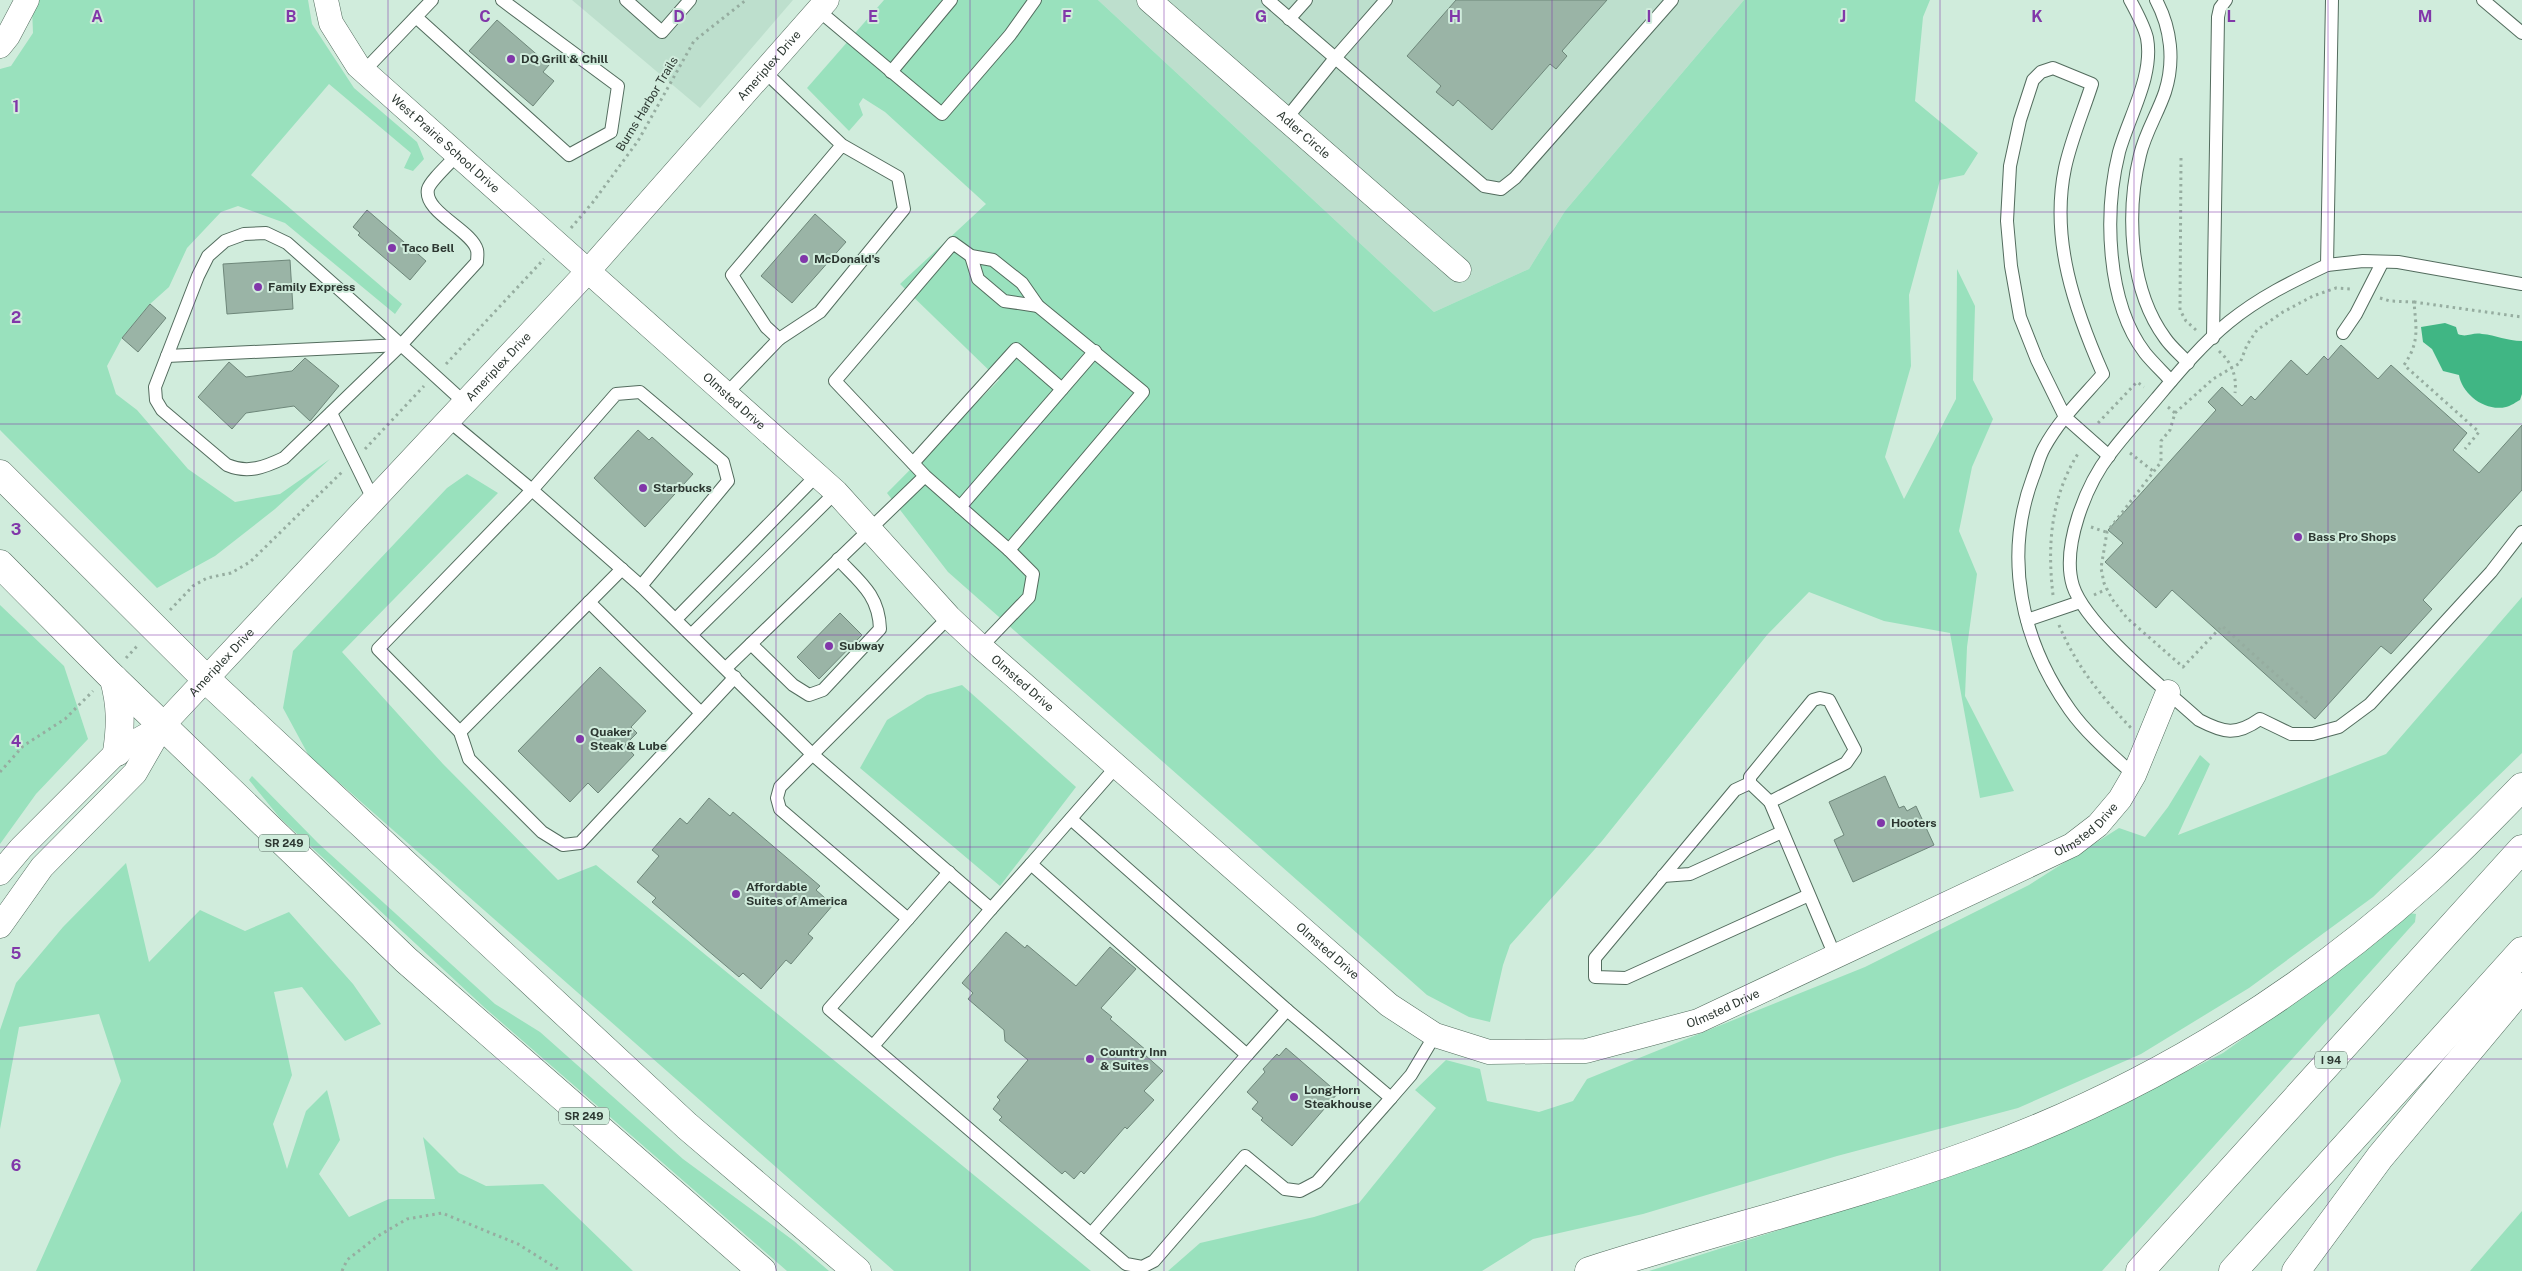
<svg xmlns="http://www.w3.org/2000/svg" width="2522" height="1271" viewBox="0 0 2522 1271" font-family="'Public Sans',sans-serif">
	<rect width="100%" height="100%" fill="#d0ecdc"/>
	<g fill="#bddfcd">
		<polygon points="572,0 793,0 700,108"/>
		<polygon points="1098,0 1744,0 1565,211 1529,269 1434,312"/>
	</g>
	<g fill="#99e1bd">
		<polygon points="39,0 308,0 312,24 354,88 417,142 424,159 413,171 404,168 411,153 329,84 251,175 402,304 395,314 285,223 238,206 221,212 187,248 169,287 150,304 122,338 107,366 116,394 137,410 188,469 235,502 280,494 330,459 275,509 215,556 157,588 0,430 0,69 11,66 33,33 32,8"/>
		<polygon points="884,0 1098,0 1434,312 1529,269 1565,211 1744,0 1930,0 1923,17 1915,101 1978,153 1964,175 1940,180 1909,295 1911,366 1885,457 1904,499 1956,399 1957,269 1975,306 1973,380 1993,419 1972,467 1959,531 1977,574 1967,647 1965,696 2014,791 1980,798 1950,633 1884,621 1809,592 1767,635 1602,841 1510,945 1503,965 1490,1022 1469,1017 1427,995 948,572 887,493 999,380 900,284 986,204 885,112 863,98 859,104 863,115 849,131 807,88"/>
		<polygon points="467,474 498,493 342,652 443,764 558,880 596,865 1091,1271 894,1271 309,756 283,708 293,651 447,488"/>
		<polygon points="2522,597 2522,753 2373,897 2249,988 2141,1054 2018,1108 1837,1156 1643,1214 1533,1239 1482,1271 1168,1271 1200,1243 1314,1217 1359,1203 1436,1108 1415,1090 1446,1060 1480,1069 1487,1101 1539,1112 1573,1101 1587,1079 1865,967 2029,885 2119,828 2145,837 2168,807 2200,755 2210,764 2178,835 2386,754"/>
		<polygon points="0,605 64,666 88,739 36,794 0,844"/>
		<polygon points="962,685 1076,787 1000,886 860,768 887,720 927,695"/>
		<polygon points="252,776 318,843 495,1004 540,1032 683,1159 794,1241 829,1271 787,1271 485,1008 280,818 249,780"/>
		<polygon points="126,863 149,962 200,910 245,931 289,912 353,984 381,1024 345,1041 302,987 274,992 292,1075 273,1124 287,1169 306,1111 327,1090 340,1140 319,1174 349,1217 389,1199 435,1199 423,1137 459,1173 486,1186 543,1184 633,1271 36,1271 121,1081 99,1014 19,1027 0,1129 0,1030 16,983 63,927"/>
		<polygon points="2409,913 2416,914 2415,922 2102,1271 1649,1271 1915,1187 2144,1093 2223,1053 2373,945"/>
		<polygon points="2522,1211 2522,1271 2470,1271"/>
	</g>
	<path fill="#40b684" d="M2445,323L2456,327L2458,334C2467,338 2472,332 2482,334C2496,335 2507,341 2522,341V394L2520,400C2516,402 2511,406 2506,407C2485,412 2462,394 2459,375L2443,371L2432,349L2423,342L2421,327Z"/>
	<g fill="#9ab4a6" stroke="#6e877a">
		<polygon points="1456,0 1607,0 1562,51 1567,56 1556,69 1550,64 1492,130 1458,100 1453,106 1436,92 1441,86 1407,56"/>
		<polygon points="497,20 549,65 543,72 554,81 533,106 469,51"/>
		<polygon points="367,210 426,261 410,280 358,235 360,233 353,227"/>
		<polygon points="815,214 846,242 792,303 761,276"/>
		<polygon points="290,260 293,309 227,314 223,264"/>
		<polygon points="150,304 166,318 138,352 122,338"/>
		<polygon points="2341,345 2378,379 2391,365 2467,433 2453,450 2479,473 2522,425 2522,490 2423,600 2432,609 2391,654 2381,646 2315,719 2172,590 2156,608 2105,562 2123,543 2108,530 2216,410 2208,402 2222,387 2242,406 2251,396 2255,400 2291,360 2307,375 2324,356 2328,360"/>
		<polygon points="305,358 339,386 310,421 294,406 246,413 232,429 198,397 229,362 246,377 292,371"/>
		<polygon points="638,430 649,440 652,437 693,474 645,527 594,478"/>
		<polygon points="840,613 862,635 819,679 797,657"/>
		<polygon points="600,667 646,711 631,727 637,733 625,745 634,755 598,793 588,783 570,802 518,751"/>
		<polygon points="1885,776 1899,808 1904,806 1907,811 1916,806 1934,845 1853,882 1834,840 1844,835 1829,802"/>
		<polygon points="709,798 730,816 733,812 820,886 816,890 833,905 808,934 813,938 791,964 786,960 761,989 743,973 739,977 706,949 652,902 656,898 637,882 659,856 652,850 680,818 687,824"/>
		<polygon points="1006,932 1025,948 1027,945 1076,986 1110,947 1136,969 1101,1008 1112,1017 1110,1019 1147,1051 1144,1054 1163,1071 1144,1091 1154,1100 1127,1129 1125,1127 1084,1174 1081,1171 1074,1179 1065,1171 1062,1174 999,1120 1002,1117 993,1109 1000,1100 997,1097 1028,1060 1005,1041 1004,1030 968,999 973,993 962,983"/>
		<polygon points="1286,1048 1338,1093 1292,1146 1261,1120 1263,1118 1252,1109 1258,1102 1247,1092 1265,1072 1263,1069 1277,1054 1279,1056"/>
	</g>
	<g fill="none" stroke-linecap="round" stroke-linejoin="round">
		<defs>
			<g id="lane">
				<polyline points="626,0 662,32 690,0"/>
				<polyline points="1268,0 1484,186 1501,189 1515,178 1672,0"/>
				<path d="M2130,0C2136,11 2144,26 2147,38C2154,76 2129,116 2119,152C2104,212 2106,302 2145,353C2153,363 2163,372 2171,381"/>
				<path d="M2156,0C2171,28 2175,61 2165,92C2158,113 2145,133 2140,155C2126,212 2129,289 2165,338C2171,347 2180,354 2188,363"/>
				<path d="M2332,0L2327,265C2291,282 2260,297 2229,322C2202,344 2178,373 2156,399C2141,417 2124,435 2110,454C2086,485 2061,547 2073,586C2086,626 2166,690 2199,720C2224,733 2236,736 2260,719L2291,734H2313L2339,727L2370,704L2491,572L2522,532"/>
				<polyline points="2483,0 2522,33"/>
				<polyline points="818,10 942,114 1010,35 1035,0"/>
				<polyline points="416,17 569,155 611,132 618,86 502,0"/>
				<polyline points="1289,19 1306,0"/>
				<polyline points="364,71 432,0"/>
				<polyline points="764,71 842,145 898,177 904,209 820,312 779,339 766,327 732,275 842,145"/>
				<polyline points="891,72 951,0"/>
				<polyline points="1286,119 1336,57 1386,0"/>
				<path d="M458,154C451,162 430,181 428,189C423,212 472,230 477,250C478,254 477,258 477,262L401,345L284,458C265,467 248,474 227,465L162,410L156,400L155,387L198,276L208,256L225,241L244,234L266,233L287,243C347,296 406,349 465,403"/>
				<polyline points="971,256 978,279 1004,301 1038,306"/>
				<polyline points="2327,265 2363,261 2398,262 2522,284"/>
				<polyline points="2343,333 2356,314 2382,263"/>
				<polyline points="2213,338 2218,17 2220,8 2226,0"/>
				<polyline points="167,356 401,345"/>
				<polyline points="726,394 779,339"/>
				<polyline points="331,413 374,501"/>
				<polyline points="449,421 532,490 641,586 812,754 991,909 1031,864"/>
				<path d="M2109,456L2065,417L2037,360L2020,317L2011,266L2007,221L2010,166L2020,120L2033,80L2041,72L2053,68L2092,84C2083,112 2071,140 2065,168C2050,240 2075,310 2103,374C2082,398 2059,420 2044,448C2039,457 2037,467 2033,477C2003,557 2021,641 2070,710C2087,734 2112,755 2134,775"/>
				<polyline points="913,463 1016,349 1062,389"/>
				<polyline points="960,507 1095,351"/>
				<polyline points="641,586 728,481 723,462 640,392 616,394 532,490 378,649 460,732 469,759 542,832 563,845 580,843 735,677"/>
				<polyline points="589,602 701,713"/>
				<polyline points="676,619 817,475"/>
				<polyline points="2027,620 2080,602"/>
				<polyline points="692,634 836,492"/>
				<path d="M751,644L793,685L809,695L823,690L880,629C879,595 860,582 838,559"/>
				<polyline points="981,647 1029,597 1033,574 1009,550"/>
				<polyline points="726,668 925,476 835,381 953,243 971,256 993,260 1022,283 1038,306 1143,392 1009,550 925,476"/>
				<polyline points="460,732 622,569"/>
				<polyline points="1116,767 1031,864 1247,1055 1287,1010 1391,1098 1411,1075 1435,1035"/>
				<polyline points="1750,783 1750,777 1813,700 1820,698 1829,700 1855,750 1846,763 1770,802"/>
				<polyline points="1071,819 1287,1010"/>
				<polyline points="949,872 908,919 780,809 777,798 780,787 949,617"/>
				<polyline points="1663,876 1690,874 1782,832"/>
				<polyline points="1809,895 1626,978 1595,977 1595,958 1735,790 1750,783 1770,802 1835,956"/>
				<polyline points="908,919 829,1009 1126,1264 1142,1267 1154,1261 1245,1156 1285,1189 1300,1191 1317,1182 1391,1098"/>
				<polyline points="873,1046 991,909"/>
				<polyline points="1091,1234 1247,1055"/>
			</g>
			<g id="street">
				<path id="s1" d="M326,0L331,23L358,66L836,492L949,617L981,647L1389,1005L1435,1035L1489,1052L1586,1051L1698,1021L2072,845L2098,825L2120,799L2134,775L2168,692"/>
				<path id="s2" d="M1149,0L1459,270"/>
				<polyline points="0,46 8,36 27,0"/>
				<polyline points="0,873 21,848 117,752 161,727"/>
				<path id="s3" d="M0,926L42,867L135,773L162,726L589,270L827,0"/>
			</g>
			<g id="primary">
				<polyline points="0,474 207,680 687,1126 857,1271"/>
				<polyline points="0,564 109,674 406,960 762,1271"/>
				<path d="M114,679C121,705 121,725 117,752"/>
			</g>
			<g id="highway">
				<path d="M1589,1271C1717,1230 1848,1199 1974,1153C2143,1092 2297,998 2430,878C2462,849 2492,818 2522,787"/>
				<polyline points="2140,1271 2522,849"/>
				<polyline points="2233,1271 2522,951"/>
				<polyline points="2296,1271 2380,1157 2522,987"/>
			</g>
		</defs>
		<use href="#lane" stroke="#536c5e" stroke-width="14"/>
		<use href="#street" stroke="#536c5e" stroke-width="25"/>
		<use href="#primary" stroke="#536c5e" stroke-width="29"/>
		<use href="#highway" stroke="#536c5e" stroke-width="29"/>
		<g stroke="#96ada0" stroke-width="3" stroke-dasharray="2.5 4" stroke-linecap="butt">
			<polyline points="2181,158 2180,310 2186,321 2196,330"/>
			<polyline points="571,228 593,202 638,141 694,41 746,0"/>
			<path d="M2380,298L2390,301L2414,302C2416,328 2420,342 2404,365L2479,432L2465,449"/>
			<polyline points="2414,302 2522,317"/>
			<path d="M2219,351C2232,363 2237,376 2235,393"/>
			<polyline points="446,364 544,259"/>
			<polyline points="2168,407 2175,413 2170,430 2161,441 2161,462 2107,532 2101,568 2104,583 2112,599 2127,618 2183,667 2222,626 2310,705"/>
			<polyline points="2175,413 2213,379 2240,363 2247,345 2257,330 2283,312 2313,296 2336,288 2351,289"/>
			<polyline points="2098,423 2137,382 2144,387"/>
			<polyline points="365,449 424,386"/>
			<polyline points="2130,453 2153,471"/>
			<polyline points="2091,527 2106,532"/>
			<path d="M2053,595C2047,544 2051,496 2079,452"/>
			<polyline points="2094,595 2107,589"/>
			<polyline points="170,610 193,586 207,578 231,573 250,562 343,471"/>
			<path d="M2059,625C2076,666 2101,696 2131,728"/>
			<polyline points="126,658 139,644"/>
			<polyline points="0,772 23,746 65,719 93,691"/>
			<polyline points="342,1271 347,1260 378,1236 407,1219 442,1213 518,1244 561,1271"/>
		</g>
		<use href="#lane" stroke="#fff" stroke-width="12"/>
		<use href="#street" stroke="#fff" stroke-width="24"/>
		<use href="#primary" stroke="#fff" stroke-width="28"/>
		<use href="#highway" stroke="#fff" stroke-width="28"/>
	</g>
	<path fill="none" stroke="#8137a9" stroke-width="1" stroke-opacity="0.55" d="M194,0V1271M388,0V1271M582,0V1271M776,0V1271M970,0V1271M1164,0V1271M1358,0V1271M1552,0V1271M1746,0V1271M1940,0V1271M2134,0V1271M2328,0V1271M0,212H2522M0,424H2522M0,635H2522M0,847H2522M0,1059H2522"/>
	<g fill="#8137a9" stroke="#d0ecdc" stroke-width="2">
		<circle cx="511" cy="59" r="5"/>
		<circle cx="392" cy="248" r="5"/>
		<circle cx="804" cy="259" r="5"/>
		<circle cx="258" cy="287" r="5"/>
		<circle cx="643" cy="488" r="5"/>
		<circle cx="2298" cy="537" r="5"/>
		<circle cx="829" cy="646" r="5"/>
		<circle cx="580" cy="739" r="5"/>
		<circle cx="1881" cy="823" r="5"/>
		<circle cx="736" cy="894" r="5"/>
		<circle cx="1090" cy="1059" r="5"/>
		<circle cx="1294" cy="1097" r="5"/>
	</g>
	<g text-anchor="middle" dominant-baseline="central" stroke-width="4" stroke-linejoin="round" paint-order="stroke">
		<g fill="#d0ecdc" stroke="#5d6d64" stroke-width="1">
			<rect x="259" y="834.5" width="50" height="17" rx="4"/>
			<rect x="2315" y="1051.5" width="32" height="17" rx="4"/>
			<rect x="559" y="1107.5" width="50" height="17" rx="4"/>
		</g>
		<g font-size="11" font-weight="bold" fill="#2c3731">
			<text x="284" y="843">SR 249</text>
			<text x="2331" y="1060">I 94</text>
			<text x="584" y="1116">SR 249</text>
		</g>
		<g font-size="12" font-weight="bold" fill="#2c3731" stroke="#d0ecdc" text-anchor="start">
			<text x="521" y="59">DQ Grill &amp; Chill</text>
			<text x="402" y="248">Taco Bell</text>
			<text x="814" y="259">McDonald's</text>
			<text x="268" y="287">Family Express</text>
			<text x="653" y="488">Starbucks</text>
			<text x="2308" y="537">Bass Pro Shops</text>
			<text x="839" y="646">Subway</text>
			<text x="590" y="732">Quaker<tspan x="590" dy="14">Steak &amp; Lube</tspan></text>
			<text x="1891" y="823">Hooters</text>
			<text x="746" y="887">Affordable<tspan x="746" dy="14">Suites of America</tspan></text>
			<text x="1100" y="1052">Country Inn<tspan x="1100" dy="14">&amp; Suites</tspan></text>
			<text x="1304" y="1090">LongHorn<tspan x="1304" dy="14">Steakhouse</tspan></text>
		</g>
		<g font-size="12" fill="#2c3731" stroke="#d0ecdc">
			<text stroke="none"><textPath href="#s3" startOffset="1156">Ameriplex Drive</textPath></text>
			<text transform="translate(647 104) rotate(-59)">Burns Harbor Trails</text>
			<text stroke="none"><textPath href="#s2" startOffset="205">Adler Circle</textPath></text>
			<text stroke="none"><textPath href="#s1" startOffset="191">West Prairie School Drive</textPath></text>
			<text stroke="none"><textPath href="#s3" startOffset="751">Ameriplex Drive</textPath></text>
			<text stroke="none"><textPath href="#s1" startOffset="578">Olmsted Drive</textPath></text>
			<text stroke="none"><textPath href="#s3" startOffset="346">Ameriplex Drive</textPath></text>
			<text stroke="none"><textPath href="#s1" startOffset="982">Olmsted Drive</textPath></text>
			<text stroke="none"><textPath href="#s1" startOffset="2228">Olmsted Drive</textPath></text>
			<text stroke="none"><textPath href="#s1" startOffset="1388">Olmsted Drive</textPath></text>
			<text stroke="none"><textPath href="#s1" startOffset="1822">Olmsted Drive</textPath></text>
		</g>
	</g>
	<g font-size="16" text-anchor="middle" font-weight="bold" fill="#8137a9" stroke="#d0ecdc" stroke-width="4" stroke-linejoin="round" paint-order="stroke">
		<text x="97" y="22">A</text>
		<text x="291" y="22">B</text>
		<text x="485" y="22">C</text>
		<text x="679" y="22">D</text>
		<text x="873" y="22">E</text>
		<text x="1067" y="22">F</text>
		<text x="1261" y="22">G</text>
		<text x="1455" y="22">H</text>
		<text x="1649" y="22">I</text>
		<text x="1843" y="22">J</text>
		<text x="2037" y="22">K</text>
		<text x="2231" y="22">L</text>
		<text x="2425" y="22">M</text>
		<text x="16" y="112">1</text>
		<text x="16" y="323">2</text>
		<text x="16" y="535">3</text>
		<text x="16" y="747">4</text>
		<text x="16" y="959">5</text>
		<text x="16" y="1171">6</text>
	</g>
</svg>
